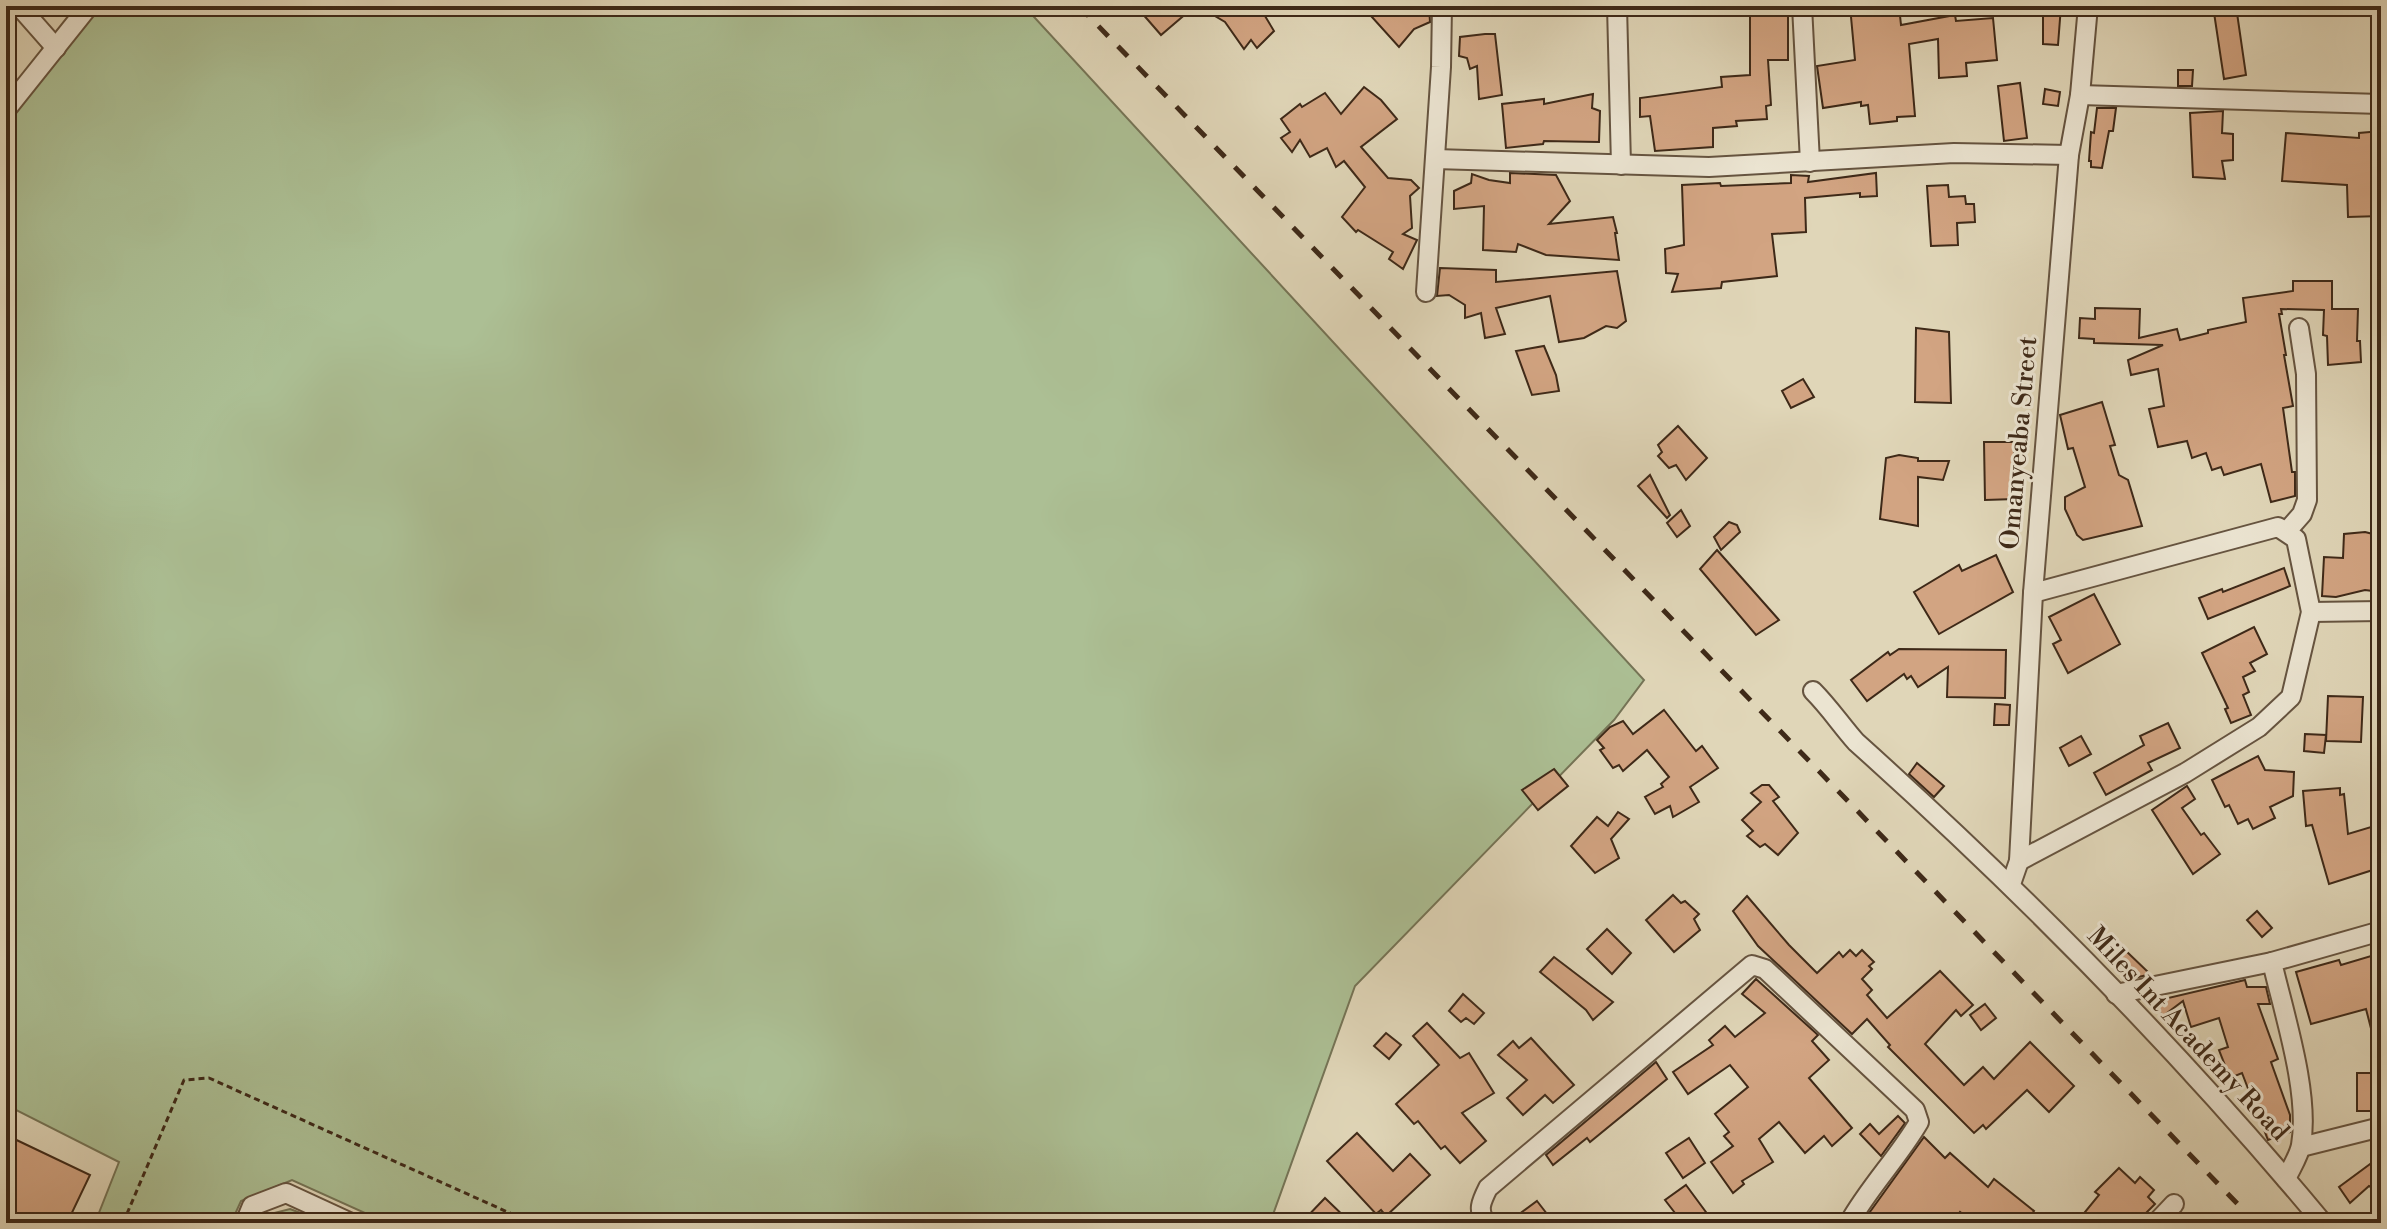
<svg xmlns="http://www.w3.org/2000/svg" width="2387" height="1229" viewBox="0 0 2387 1229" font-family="'Libre Bodoni',serif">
	<rect width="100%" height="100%" fill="#e0d6b8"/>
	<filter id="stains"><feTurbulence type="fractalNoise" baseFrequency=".0025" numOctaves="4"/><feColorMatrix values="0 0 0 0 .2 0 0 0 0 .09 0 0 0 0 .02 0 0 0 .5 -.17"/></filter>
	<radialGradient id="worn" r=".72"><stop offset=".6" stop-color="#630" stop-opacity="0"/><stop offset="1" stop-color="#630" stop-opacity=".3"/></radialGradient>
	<g fill="#acbf94" stroke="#757456" stroke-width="2">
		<polygon points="89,6 1024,6 1644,680 1614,720 1355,986 1270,1223 387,1223 292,1180 241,1201 231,1223 95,1223 119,1162 6,1105 6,113"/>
		<polygon points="290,1209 327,1223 259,1223 262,1216"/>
	</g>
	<g fill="#d2a482" stroke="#3e2918" stroke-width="2">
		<polygon points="1148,6 1195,6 1161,35 1141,12"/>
		<polygon points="1198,6 1259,6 1274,31 1257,48 1251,40 1244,49 1225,22"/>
		<polygon points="1362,6 1429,6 1430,22 1414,29 1399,47"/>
		<polygon points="1750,6 1788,6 1788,60 1768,60 1771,105 1766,106 1767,119 1736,121 1737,126 1713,128 1713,147 1655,151 1650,116 1640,117 1640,98 1722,87 1721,77 1750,75"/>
		<polygon points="1850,6 1899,6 1901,25 1955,15 1956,21 1993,18 1997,60 1966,63 1967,76 1939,78 1938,39 1909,44 1915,116 1897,117 1897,121 1870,124 1868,105 1861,106 1861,102 1823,108 1817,66 1855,60"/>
		<polygon points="2043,6 2061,6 2058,45 2043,44"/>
		<polygon points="2213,6 2236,6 2246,75 2224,79"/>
		<polygon points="1485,34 1495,34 1502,95 1479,99 1477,66 1470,69 1467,58 1459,56 1460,37"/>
		<polygon points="2178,70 2193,70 2192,86 2178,86"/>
		<polygon points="2020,83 2027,138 2004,141 1998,86"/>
		<polygon points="1364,87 1381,100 1397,119 1361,147 1388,178 1411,180 1419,188 1410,196 1412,228 1403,234 1417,240 1403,269 1389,259 1393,252 1358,230 1356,232 1342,217 1365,187 1344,161 1336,167 1327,148 1310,157 1300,140 1292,152 1281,138 1290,132 1281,119 1300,104 1302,107 1325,93 1341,114"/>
		<polygon points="2045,89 2060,92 2058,106 2043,104"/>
		<polygon points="1593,94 1592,108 1600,111 1599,142 1544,141 1543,144 1506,148 1502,104 1544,99 1544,104"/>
		<polygon points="2097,108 2116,108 2113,131 2109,131 2102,168 2091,167 2091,161 2089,161 2091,132 2094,133"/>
		<polygon points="2223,111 2222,133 2233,134 2233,160 2222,161 2225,179 2193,177 2190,113"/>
		<polygon points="2381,131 2381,216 2348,217 2347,185 2282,181 2286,133 2359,138 2359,133"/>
		<polygon points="1510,173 1556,175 1570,201 1549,224 1613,217 1617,233 1615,233 1619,260 1546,255 1518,244 1516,252 1483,250 1484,206 1454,209 1454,191 1471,183 1472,174 1489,180 1510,183"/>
		<polygon points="1876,173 1877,196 1860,197 1860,193 1805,198 1806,232 1772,234 1777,276 1722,282 1721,288 1672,292 1678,274 1666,273 1665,249 1684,245 1682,185 1720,183 1721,186 1791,183 1791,175 1809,176 1808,182"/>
		<polygon points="1948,185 1949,197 1965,196 1966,204 1974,204 1975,222 1957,223 1958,245 1931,246 1927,186"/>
		<polygon points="1440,268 1496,270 1496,282 1617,271 1626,321 1617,328 1606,326 1584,338 1559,342 1550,296 1496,308 1505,334 1485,338 1481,313 1465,318 1465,305 1449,295 1437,296"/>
		<polygon points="2293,281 2332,281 2332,309 2358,309 2357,341 2360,341 2361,362 2328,365 2327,336 2323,335 2324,310 2281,309 2282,314 2279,314 2286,355 2284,355 2293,406 2283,408 2292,472 2295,472 2295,496 2271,502 2261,464 2224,475 2221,467 2212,470 2206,453 2192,458 2187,441 2158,447 2149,409 2164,406 2158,369 2131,375 2128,360 2163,345 2094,343 2094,339 2079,338 2080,318 2095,319 2095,308 2140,309 2139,338 2177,329 2180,340 2208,333 2208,330 2246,322 2243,298 2293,291"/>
		<polygon points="1916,328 1949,332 1951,403 1915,402"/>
		<polygon points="1544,346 1556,375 1559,391 1532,395 1516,351"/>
		<polygon points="1803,379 1814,397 1791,408 1782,391"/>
		<polygon points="2102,402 2115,445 2110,446 2119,475 2128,480 2142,526 2083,540 2077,535 2065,509 2065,497 2085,487 2073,448 2068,449 2060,415"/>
		<polygon points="1678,426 1707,458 1686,480 1676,465 1669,468 1658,456 1662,452 1658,445"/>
		<polygon points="1984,442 2014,442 2015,499 1985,500"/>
		<polygon points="1899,455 1918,458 1918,461 1949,461 1943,480 1918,477 1918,526 1880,519 1886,458"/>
		<polygon points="1650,475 1670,515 1667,518 1638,486"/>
		<polygon points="1681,510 1690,526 1677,537 1667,523"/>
		<polygon points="1729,522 1737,525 1740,532 1721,550 1714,537"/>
		<polygon points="2365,532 2381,536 2381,592 2365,590 2336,597 2322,596 2324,557 2343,558 2344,534"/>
		<polygon points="1717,550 1779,620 1756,635 1700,569"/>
		<polygon points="1996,555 2013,592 1939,634 1914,592 1959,565 1962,571"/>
		<polygon points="2284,568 2290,586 2208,619 2199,598 2222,589 2223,592"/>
		<polygon points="2094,594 2120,644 2068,673 2053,644 2061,640 2049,617"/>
		<polygon points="2254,627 2267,654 2250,663 2255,671 2243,677 2249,692 2243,695 2251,715 2231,723 2225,709 2228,708 2202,653"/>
		<polygon points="1899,649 2006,650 2005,698 1947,697 1948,667 1918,687 1911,676 1907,679 1904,674 1867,701 1851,680 1888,652 1890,655"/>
		<polygon points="2328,696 2363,697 2361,742 2326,741"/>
		<polygon points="1995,704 2010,705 2009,725 1994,725"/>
		<polygon points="1664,710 1696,751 1702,746 1718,768 1690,787 1699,802 1673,817 1670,806 1655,814 1645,797 1663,787 1661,784 1669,777 1647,750 1623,771 1619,765 1613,768 1600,750 1604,748 1597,740 1610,727 1623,721 1633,734"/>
		<polygon points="2168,723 2180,748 2148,763 2152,770 2106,795 2094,773 2144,745 2140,736"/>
		<polygon points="2305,734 2326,735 2324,753 2304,751"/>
		<polygon points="2081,736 2091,754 2069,766 2060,748"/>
		<polygon points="2258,756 2265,770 2294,772 2293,796 2270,807 2275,818 2253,829 2248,819 2238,824 2229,805 2225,807 2212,780"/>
		<polygon points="1917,763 1944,786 1934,797 1909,774"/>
		<polygon points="1554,769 1568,786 1538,810 1522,790"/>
		<polygon points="1762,785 1769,785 1779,797 1773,801 1798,833 1778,855 1765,844 1760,847 1747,836 1753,831 1742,820 1761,802 1751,793"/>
		<polygon points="2187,786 2195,799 2182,808 2201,835 2204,833 2220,854 2193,874 2152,810"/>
		<polygon points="2340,788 2340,795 2344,794 2348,834 2381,824 2381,857 2376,859 2379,868 2329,884 2312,825 2306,826 2303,791"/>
		<polygon points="1618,812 1629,819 1611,839 1619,858 1595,873 1571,846 1597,817 1608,826"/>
		<polygon points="1673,895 1681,903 1685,901 1699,914 1694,919 1700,930 1674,952 1646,920"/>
		<polygon points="1747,896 1789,945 1817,973 1839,952 1843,957 1850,950 1856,956 1862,950 1874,962 1869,966 1872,969 1862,979 1872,990 1867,995 1887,1018 1940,971 1973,1005 1961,1016 1956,1010 1925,1044 1964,1085 1983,1067 1994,1079 2030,1042 2074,1086 2049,1112 2027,1090 1986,1129 1983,1125 1974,1133 1888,1047 1890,1045 1867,1019 1852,1034 1758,946 1733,911"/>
		<polygon points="2257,911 2272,928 2262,937 2247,920"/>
		<polygon points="1607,929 1631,953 1612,974 1587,949"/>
		<polygon points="2125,950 2149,973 2147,975 2130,979 2113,962"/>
		<polygon points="2381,953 2381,1047 2376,1048 2366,1009 2311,1024 2296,972 2339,960 2341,965"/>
		<polygon points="1554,957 1613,1002 1593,1020 1586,1010 1540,972"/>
		<polygon points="1756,979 1818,1035 1812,1041 1829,1060 1809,1078 1852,1128 1832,1146 1824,1136 1805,1153 1779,1122 1759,1139 1773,1162 1742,1181 1744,1184 1733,1193 1711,1162 1733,1146 1724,1136 1729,1132 1715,1114 1748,1087 1730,1065 1688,1094 1673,1072 1713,1045 1709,1040 1725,1026 1735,1037 1765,1013 1742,994"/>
		<polygon points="2245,980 2247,987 2266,987 2270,1004 2258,1004 2278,1059 2271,1062 2290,1115 2290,1132 2268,1140 2242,1073 2230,1078 2219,1050 2228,1047 2219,1018 2191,1027 2183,1001 2163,1016 2151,1002"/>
		<polygon points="1463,994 1484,1013 1474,1024 1466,1018 1461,1022 1449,1011"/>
		<polygon points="1985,1004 1996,1018 1981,1030 1970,1015"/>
		<polygon points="1427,1023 1460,1058 1469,1053 1494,1093 1462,1113 1486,1141 1460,1163 1445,1146 1441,1149 1418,1121 1414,1124 1396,1104 1439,1065 1413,1036"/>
		<polygon points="1386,1033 1401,1045 1389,1059 1374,1046"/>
		<polygon points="1531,1038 1574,1085 1553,1103 1545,1095 1523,1115 1507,1098 1527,1080 1498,1055 1513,1041 1519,1048"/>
		<polygon points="1656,1062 1667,1079 1590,1142 1587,1138 1553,1165 1546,1155"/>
		<rect x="2357" y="1073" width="24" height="38"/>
		<polygon points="1898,1116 1905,1123 1881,1156 1860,1134 1870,1124 1879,1134"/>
		<polygon points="1357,1133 1393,1171 1410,1154 1430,1175 1386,1216 1381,1210 1376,1214 1327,1161"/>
		<polygon points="6,1135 90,1175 67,1223 6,1223"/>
		<polygon points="1924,1137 1945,1158 1950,1153 1988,1187 1994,1179 2034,1211 2025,1223 1974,1223 1960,1212 1952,1223 1870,1223 1865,1219 1867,1216"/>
		<polygon points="1689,1138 1705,1163 1683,1178 1666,1153"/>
		<polygon points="2381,1156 2381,1192 2369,1186 2350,1203 2339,1187"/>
		<polygon points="2119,1168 2135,1183 2140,1177 2154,1190 2148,1197 2155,1204 2136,1223 2076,1223 2099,1195 2095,1192"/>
		<polygon points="1686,1185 1714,1223 1661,1223 1675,1213 1665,1200"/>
		<polygon points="1325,1198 1351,1223 1301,1223"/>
		<polygon points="1537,1201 1554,1223 1507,1223"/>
	</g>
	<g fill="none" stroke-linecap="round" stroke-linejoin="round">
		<defs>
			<g id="minor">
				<polyline points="19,6 56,48"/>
				<polyline points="1617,6 1621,165"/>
				<polyline points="1802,6 1810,162"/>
				<polyline points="2080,95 2381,104"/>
				<polyline points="6,110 89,6"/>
				<polyline points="1435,159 1709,167 1954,153 2069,155"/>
				<polyline points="1426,292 1441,67 1442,6"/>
				<polyline points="2287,531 2302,514 2307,500 2306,374 2299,328"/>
				<polyline points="2311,612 2381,611"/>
				<path d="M1813,691C1829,707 1841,725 1856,742C2022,891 2180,1051 2323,1223"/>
				<polyline points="2019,861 2185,773 2259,727 2291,697 2311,612 2296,539 2278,527 2033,593"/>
				<polyline points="2011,884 2019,861 2033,593 2069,155 2080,95 2088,6"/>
				<polyline points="2116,994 2272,962"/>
				<polyline points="2301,1147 2381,1127"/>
				<path d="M2286,1179C2291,1168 2299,1156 2301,1145C2310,1093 2284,1014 2272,962L2381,931"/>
				<polyline points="245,1223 252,1206 286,1193 351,1223"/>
				<path d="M1486,1223C1477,1210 1481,1202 1488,1188L1752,965L1765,969L1915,1110L1919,1122C1898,1158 1869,1187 1849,1223"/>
				<polyline points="2156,1223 2174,1204"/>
			</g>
		</defs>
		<use href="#minor" stroke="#665440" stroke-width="22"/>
		<polyline stroke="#3e2918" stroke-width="3" stroke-dasharray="6 4" stroke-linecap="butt" points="123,1223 184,1080 209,1078 532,1223"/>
		<use href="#minor" stroke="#ebe4d1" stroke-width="18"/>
		<polyline stroke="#3e2918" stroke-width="5" stroke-dasharray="14 14" stroke-linecap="butt" points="1079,6 2256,1223"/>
	</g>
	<g text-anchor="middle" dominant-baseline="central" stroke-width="6" stroke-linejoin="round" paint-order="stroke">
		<g font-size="26" fill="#3e2918" stroke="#ebe4d1">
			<text transform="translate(2019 443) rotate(-85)">Omanyeaba Street</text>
			<text transform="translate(2188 1034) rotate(47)">Miles Int Academy Road</text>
		</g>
	</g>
	<rect width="2387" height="1229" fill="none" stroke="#e0d6b8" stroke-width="32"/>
	<rect x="8" y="8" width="2371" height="1213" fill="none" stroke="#3e2918" stroke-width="4"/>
	<rect x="16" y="16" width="2355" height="1197" fill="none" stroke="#3e2918" stroke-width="2"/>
	<rect width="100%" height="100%" filter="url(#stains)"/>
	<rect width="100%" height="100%" fill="url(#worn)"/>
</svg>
